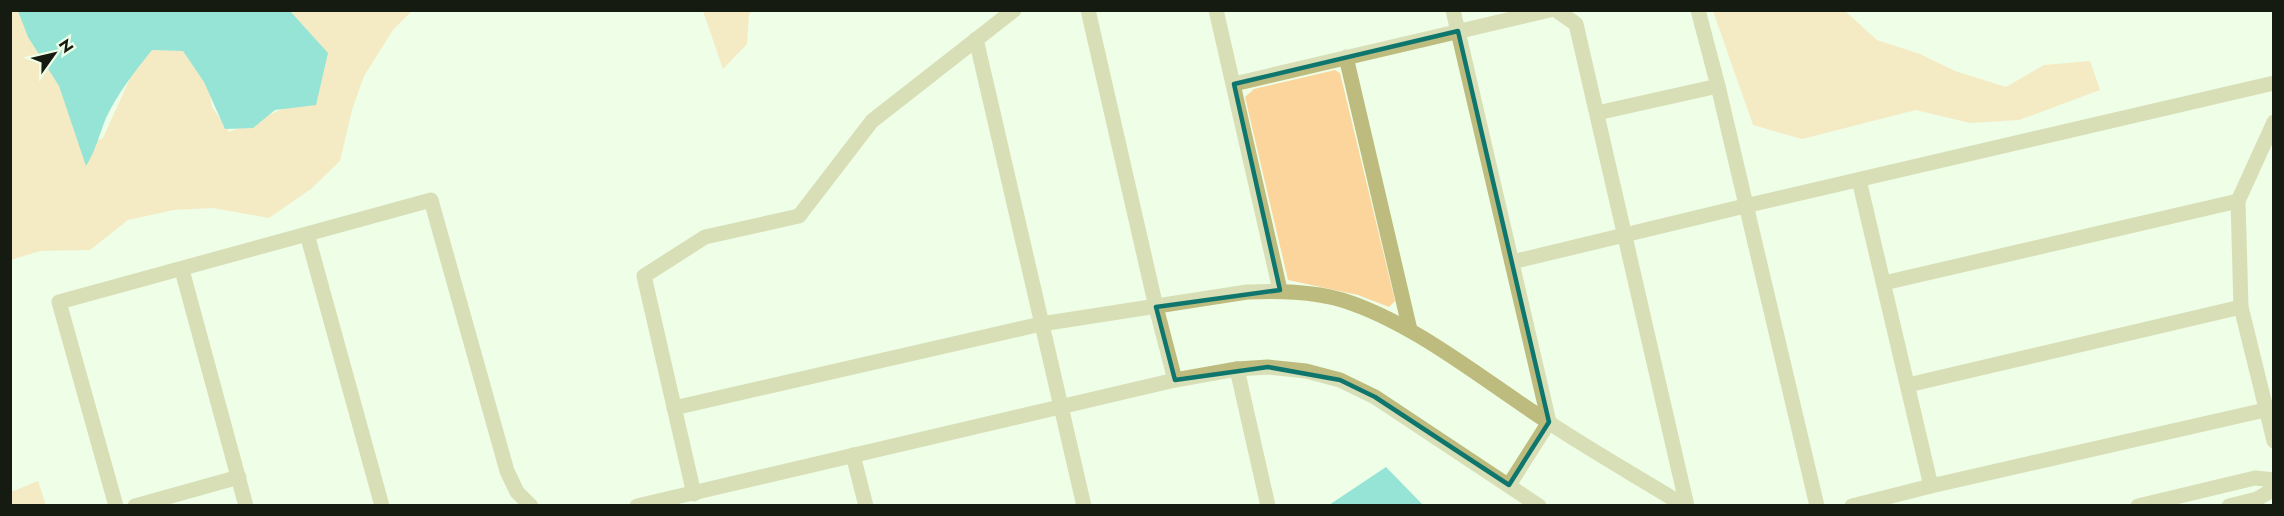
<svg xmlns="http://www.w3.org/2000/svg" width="2284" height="516" viewBox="0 0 2284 516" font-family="Jost,sans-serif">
	<rect width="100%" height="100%" fill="#effee7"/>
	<g fill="#fbd59b">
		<polygon points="11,11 19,11 49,61 85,145 103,138 136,65 156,44 203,51 212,107 229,132 294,104 321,84 312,41 289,11 412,11 393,30 364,76 352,110 340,161 311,189 269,218 213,208 174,210 128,220 90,250 40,251 11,260"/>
		<polygon points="703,11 752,11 749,15 747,44 723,69"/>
		<polygon points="1713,11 1845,11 1877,40 1920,54 1955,71 2006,87 2044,65 2090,61 2100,90 2019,120 1970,123 1916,110 1802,139 1753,125"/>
		<polygon points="1335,70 1340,73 1395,301 1389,307 1358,295 1288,280 1245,97 1254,89"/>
		<polygon points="38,481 46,505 11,505 11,492"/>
	</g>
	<g fill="#29c5c2">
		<path d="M18,11H290L328,53L316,105L275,110L253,128L225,129L204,82L183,51L152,50C135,71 118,93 106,118C99,135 96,150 86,166L59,86L28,37Z"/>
		<polygon points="1386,467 1423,505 1329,505"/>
	</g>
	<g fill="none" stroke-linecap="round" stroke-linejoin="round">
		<g stroke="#bdbb7d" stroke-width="15">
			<polyline points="1088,10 1156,307 1175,380"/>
			<polyline points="1216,10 1280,290"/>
			<polyline points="1453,10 1549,422 1509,485"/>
			<polyline points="1556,10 1576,24 1687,506"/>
			<polyline points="1698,10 1718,86 1817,506"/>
			<polyline points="976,39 1084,506"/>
			<polyline points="1346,57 1410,330"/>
			<polyline points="1234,84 1550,10"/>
			<polyline points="1597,113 1718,86"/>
			<polyline points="2274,122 2238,201 2241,307 2274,441"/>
			<polyline points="1859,180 1931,486"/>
			<polyline points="307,234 382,506"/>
			<polyline points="1512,262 1745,206 2274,83"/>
			<polyline points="182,270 246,506"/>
			<polyline points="1884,283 2238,201"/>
			<polyline points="1237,369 1268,506"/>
			<polyline points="1908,385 2241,307"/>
			<path d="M674,408L1041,324L1247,292C1278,291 1311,291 1342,300C1413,322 1482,379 1545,420C1590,450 1638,477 1685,506"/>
			<polyline points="853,455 866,506"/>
			<polyline points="694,494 644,276 705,237 799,216 872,121 1014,10"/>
			<polyline points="116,506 59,302 431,200 507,471 517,492 531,506"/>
			<polyline points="135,506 239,477"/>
			<polyline points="637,506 1175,380 1237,369 1268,367 1306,371 1340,380 1375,397 1539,506"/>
			<polyline points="1852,506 1931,486 2265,410"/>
			<polyline points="2138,506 2255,478 2274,480"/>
			<polyline points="2229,506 2257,499 2274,489"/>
		</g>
	</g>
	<path d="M0 0H2284V516H0ZM1458,31L1549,422L1509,485L1375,397L1340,380L1268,367L1175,380L1156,307L1280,290L1234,84Z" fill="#effee7" fill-opacity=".55" fill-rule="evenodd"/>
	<path fill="none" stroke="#0f766e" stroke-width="4.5" stroke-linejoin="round" d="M1458,31L1549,422L1509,485L1375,397L1340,380L1268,367L1175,380L1156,307L1280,290L1234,84Z"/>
	<rect width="2284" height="516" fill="none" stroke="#151b11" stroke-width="24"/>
	<g transform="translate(54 54) rotate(56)" stroke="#effee7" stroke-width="4.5" paint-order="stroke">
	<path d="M0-4.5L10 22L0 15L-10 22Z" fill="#151b11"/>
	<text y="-9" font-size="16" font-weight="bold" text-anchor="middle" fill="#151b11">N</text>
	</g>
</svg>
